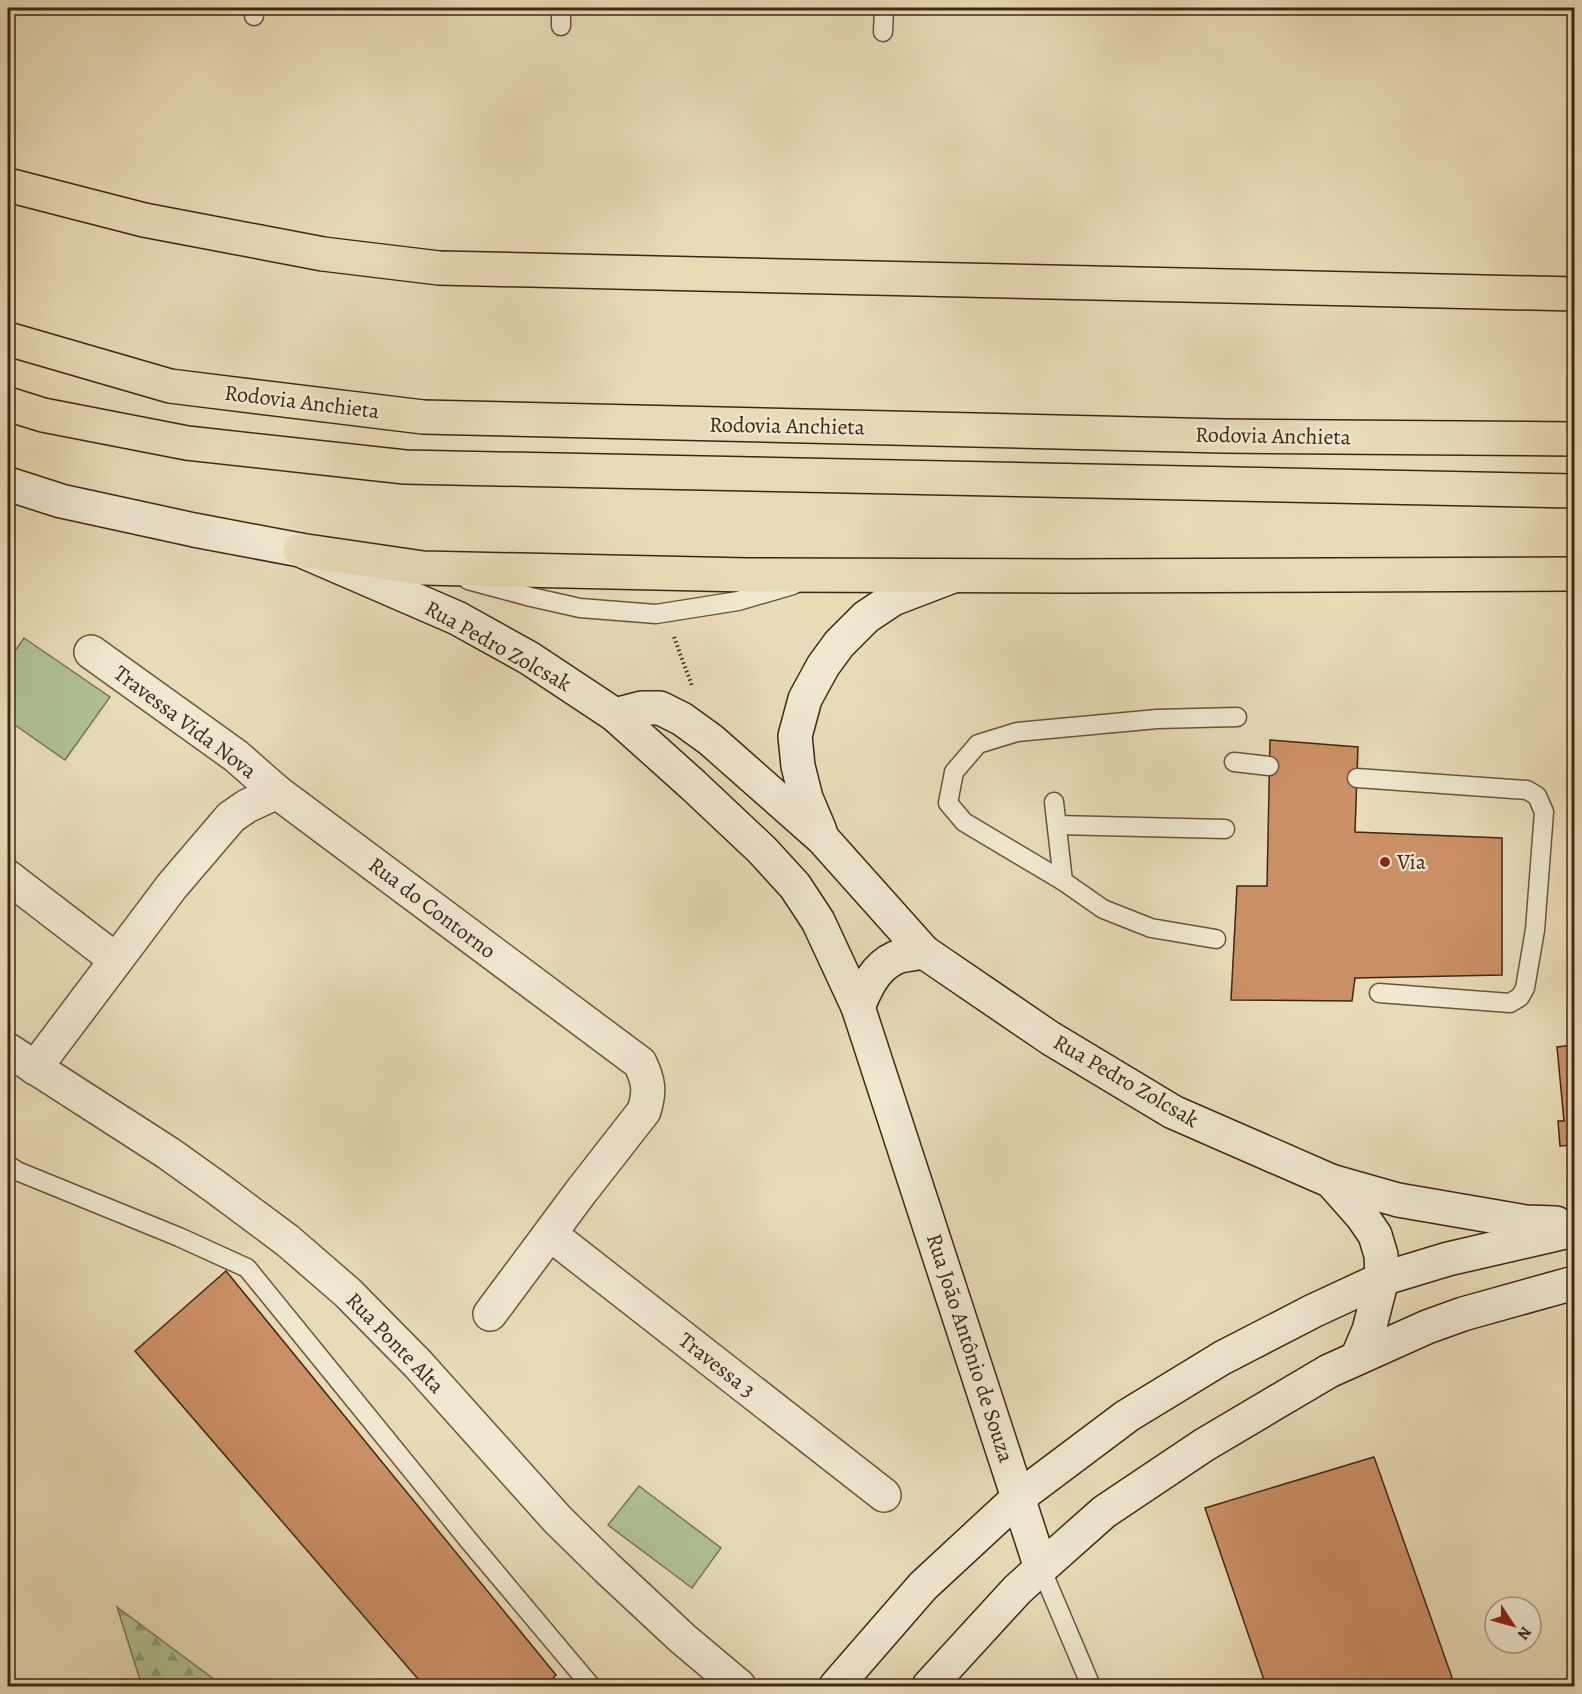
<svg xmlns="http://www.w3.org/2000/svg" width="1582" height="1694" viewBox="0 0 1582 1694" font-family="Alegreya,serif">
	<defs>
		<pattern id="forest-firs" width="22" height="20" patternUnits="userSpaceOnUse" patternTransform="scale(1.5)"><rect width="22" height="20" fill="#afc294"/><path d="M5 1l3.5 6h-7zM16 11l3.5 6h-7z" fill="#909d78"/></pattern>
	</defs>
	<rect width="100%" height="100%" fill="#e8dcb8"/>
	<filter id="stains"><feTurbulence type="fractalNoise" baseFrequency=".00333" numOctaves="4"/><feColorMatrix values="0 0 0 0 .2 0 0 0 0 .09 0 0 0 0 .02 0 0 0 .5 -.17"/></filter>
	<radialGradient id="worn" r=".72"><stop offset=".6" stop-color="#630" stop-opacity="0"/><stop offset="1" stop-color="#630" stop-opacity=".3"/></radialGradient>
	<polygon fill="url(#forest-firs)" stroke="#787454" stroke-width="1.5" points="117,1607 223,1686 142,1686"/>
	<g fill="#afc294" stroke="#787454" stroke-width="1.5">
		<polygon points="24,638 110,697 65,760 8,720 8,661"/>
		<polygon points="639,1486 721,1548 692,1588 608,1525"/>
	</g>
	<g fill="#cc9066" stroke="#402615" stroke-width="1.5">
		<polygon points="1270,740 1358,747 1355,832 1502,838 1502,975 1355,978 1352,1001 1231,1000 1237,886 1267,886"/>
		<polygon points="1574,1045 1574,1145 1560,1146 1558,1121 1564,1121 1557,1047"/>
		<polygon points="226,1271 556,1675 546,1686 424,1686 135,1351"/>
		<polygon points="1374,1457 1455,1686 1266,1686 1205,1508"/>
	</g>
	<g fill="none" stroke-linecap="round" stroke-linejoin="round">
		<defs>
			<g id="lane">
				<polyline points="254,16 254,8"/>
				<polyline points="561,26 561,8"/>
				<polyline points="883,32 884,8"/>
				<polyline points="468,580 531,597 580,608 656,614 738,601 793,585"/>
				<polyline points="1234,762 1269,766"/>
				<polyline points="1357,778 1527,790 1537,796 1544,812 1535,930 1525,988 1520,997 1510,1003 1379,993"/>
				<polyline points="1054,802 1063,881 1103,909 1151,928 1216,939"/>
				<polyline points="1057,825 1225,829"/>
				<polyline points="1063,881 964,822 948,803 954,772 978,744 1017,732 1157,719 1237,717"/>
				<polyline points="8,1165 17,1171 179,1237 247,1268 470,1542 591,1686"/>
				<polyline points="1041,1568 1091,1686"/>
			</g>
			<g id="street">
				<path d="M91,652L236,756L277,792L640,1063C649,1082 650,1091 644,1111L580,1193L490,1314"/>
				<polyline points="8,877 116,960"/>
				<polyline points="8,1050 168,1153 217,1188 288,1241 348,1293 418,1364 558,1520 607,1568 682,1638 739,1686"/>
				<polyline points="35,1068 172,886 231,817 247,806 277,792"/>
				<polyline points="550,1234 884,1495"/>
			</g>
			<g id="secondary">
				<polyline points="8,484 61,501 194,530 300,550 457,618 529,658 615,715 693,785 762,850 795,886 818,921 858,1007 1041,1568"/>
				<polyline points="615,715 642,708 660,708 682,719 711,740 823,839 924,952 1050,1038 1173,1112 1331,1181 1362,1216 1375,1235 1381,1255 1382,1279 1369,1330 1357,1358"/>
				<polyline points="820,831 806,798 798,766 795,736 805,699 823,666 839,644 866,617 893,599 953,576"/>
				<path d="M858,1007C866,988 875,967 895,958C903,954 915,954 924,952"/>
				<polyline points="1331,1181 1398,1200 1526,1222 1556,1223"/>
				<polyline points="836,1686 923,1586 1019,1497 1127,1416 1222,1358 1313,1311 1382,1279 1448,1259 1574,1230"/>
				<polyline points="929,1686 1017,1590 1041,1568 1104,1512 1204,1445 1329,1371 1427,1327 1463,1314 1574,1283"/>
			</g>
			<g id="highway">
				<polyline points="8,185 144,220 323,254 439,268 1574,294"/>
				<polyline points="8,339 170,386 423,417 1224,436 1574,439"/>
				<polyline points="8,404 43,415 187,443 405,467 1574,491"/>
				<polyline points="300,550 423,568 747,575 1070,576 1574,574"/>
			</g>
		</defs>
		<use href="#lane" stroke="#6a543e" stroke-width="21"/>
		<use href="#street" stroke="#6a543e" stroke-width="36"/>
		<use href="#secondary" stroke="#402615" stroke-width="36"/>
		<use href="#highway" stroke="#402615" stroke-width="36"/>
		<polyline stroke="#402615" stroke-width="4" stroke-dasharray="1.5 3" stroke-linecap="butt" points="674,637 692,686"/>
		<use href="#lane" stroke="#f0e8d1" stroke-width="18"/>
		<use href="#street" stroke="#f0e8d1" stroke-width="33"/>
		<use href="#secondary" stroke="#f0e8d1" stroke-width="33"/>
		<use href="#highway" stroke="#e8dcb8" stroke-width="33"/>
	</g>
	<circle fill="#8f2418" stroke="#f0e8d1" stroke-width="2" cx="1385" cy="862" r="6"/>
	<g text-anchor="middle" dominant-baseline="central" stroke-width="4.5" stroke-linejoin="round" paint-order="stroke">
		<g font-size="22" fill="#402615" stroke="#f0e8d1">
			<text transform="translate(302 402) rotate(7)">Rodovia Anchieta</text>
			<text transform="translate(787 426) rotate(1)">Rodovia Anchieta</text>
			<text transform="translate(1273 436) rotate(1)">Rodovia Anchieta</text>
			<text transform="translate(498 646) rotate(29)">Rua Pedro Zolcsak</text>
			<text transform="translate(185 722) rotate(37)">Travessa Vida Nova</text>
			<text transform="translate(432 908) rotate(37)">Rua do Contorno</text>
			<text transform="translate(1126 1081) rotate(30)">Rua Pedro Zolcsak</text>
			<text transform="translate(395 1343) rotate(46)">Rua Ponte Alta</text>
			<text transform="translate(970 1348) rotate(72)">Rua João Antônio de Souza</text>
			<text transform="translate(717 1365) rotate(38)">Travessa 3</text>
		</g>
		<g font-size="22" fill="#402615" stroke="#f0e8d1" text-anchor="start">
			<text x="1397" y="862">Via</text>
		</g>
	</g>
	<rect width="1582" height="1694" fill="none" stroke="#e8dcb8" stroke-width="30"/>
	<rect x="9" y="9" width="1564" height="1676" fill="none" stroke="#402615" stroke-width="3"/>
	<rect x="15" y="15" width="1552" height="1664" fill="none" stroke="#402615" stroke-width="1.5"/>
	<g transform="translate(1513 1625) rotate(126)"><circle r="28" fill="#f0e8d1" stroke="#aa9a86" stroke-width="1.5"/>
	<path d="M0-4.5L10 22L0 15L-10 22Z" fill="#8f2418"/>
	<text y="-9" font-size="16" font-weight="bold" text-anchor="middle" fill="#402615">N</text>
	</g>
	<rect width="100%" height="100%" filter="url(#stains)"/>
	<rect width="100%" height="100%" fill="url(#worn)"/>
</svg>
